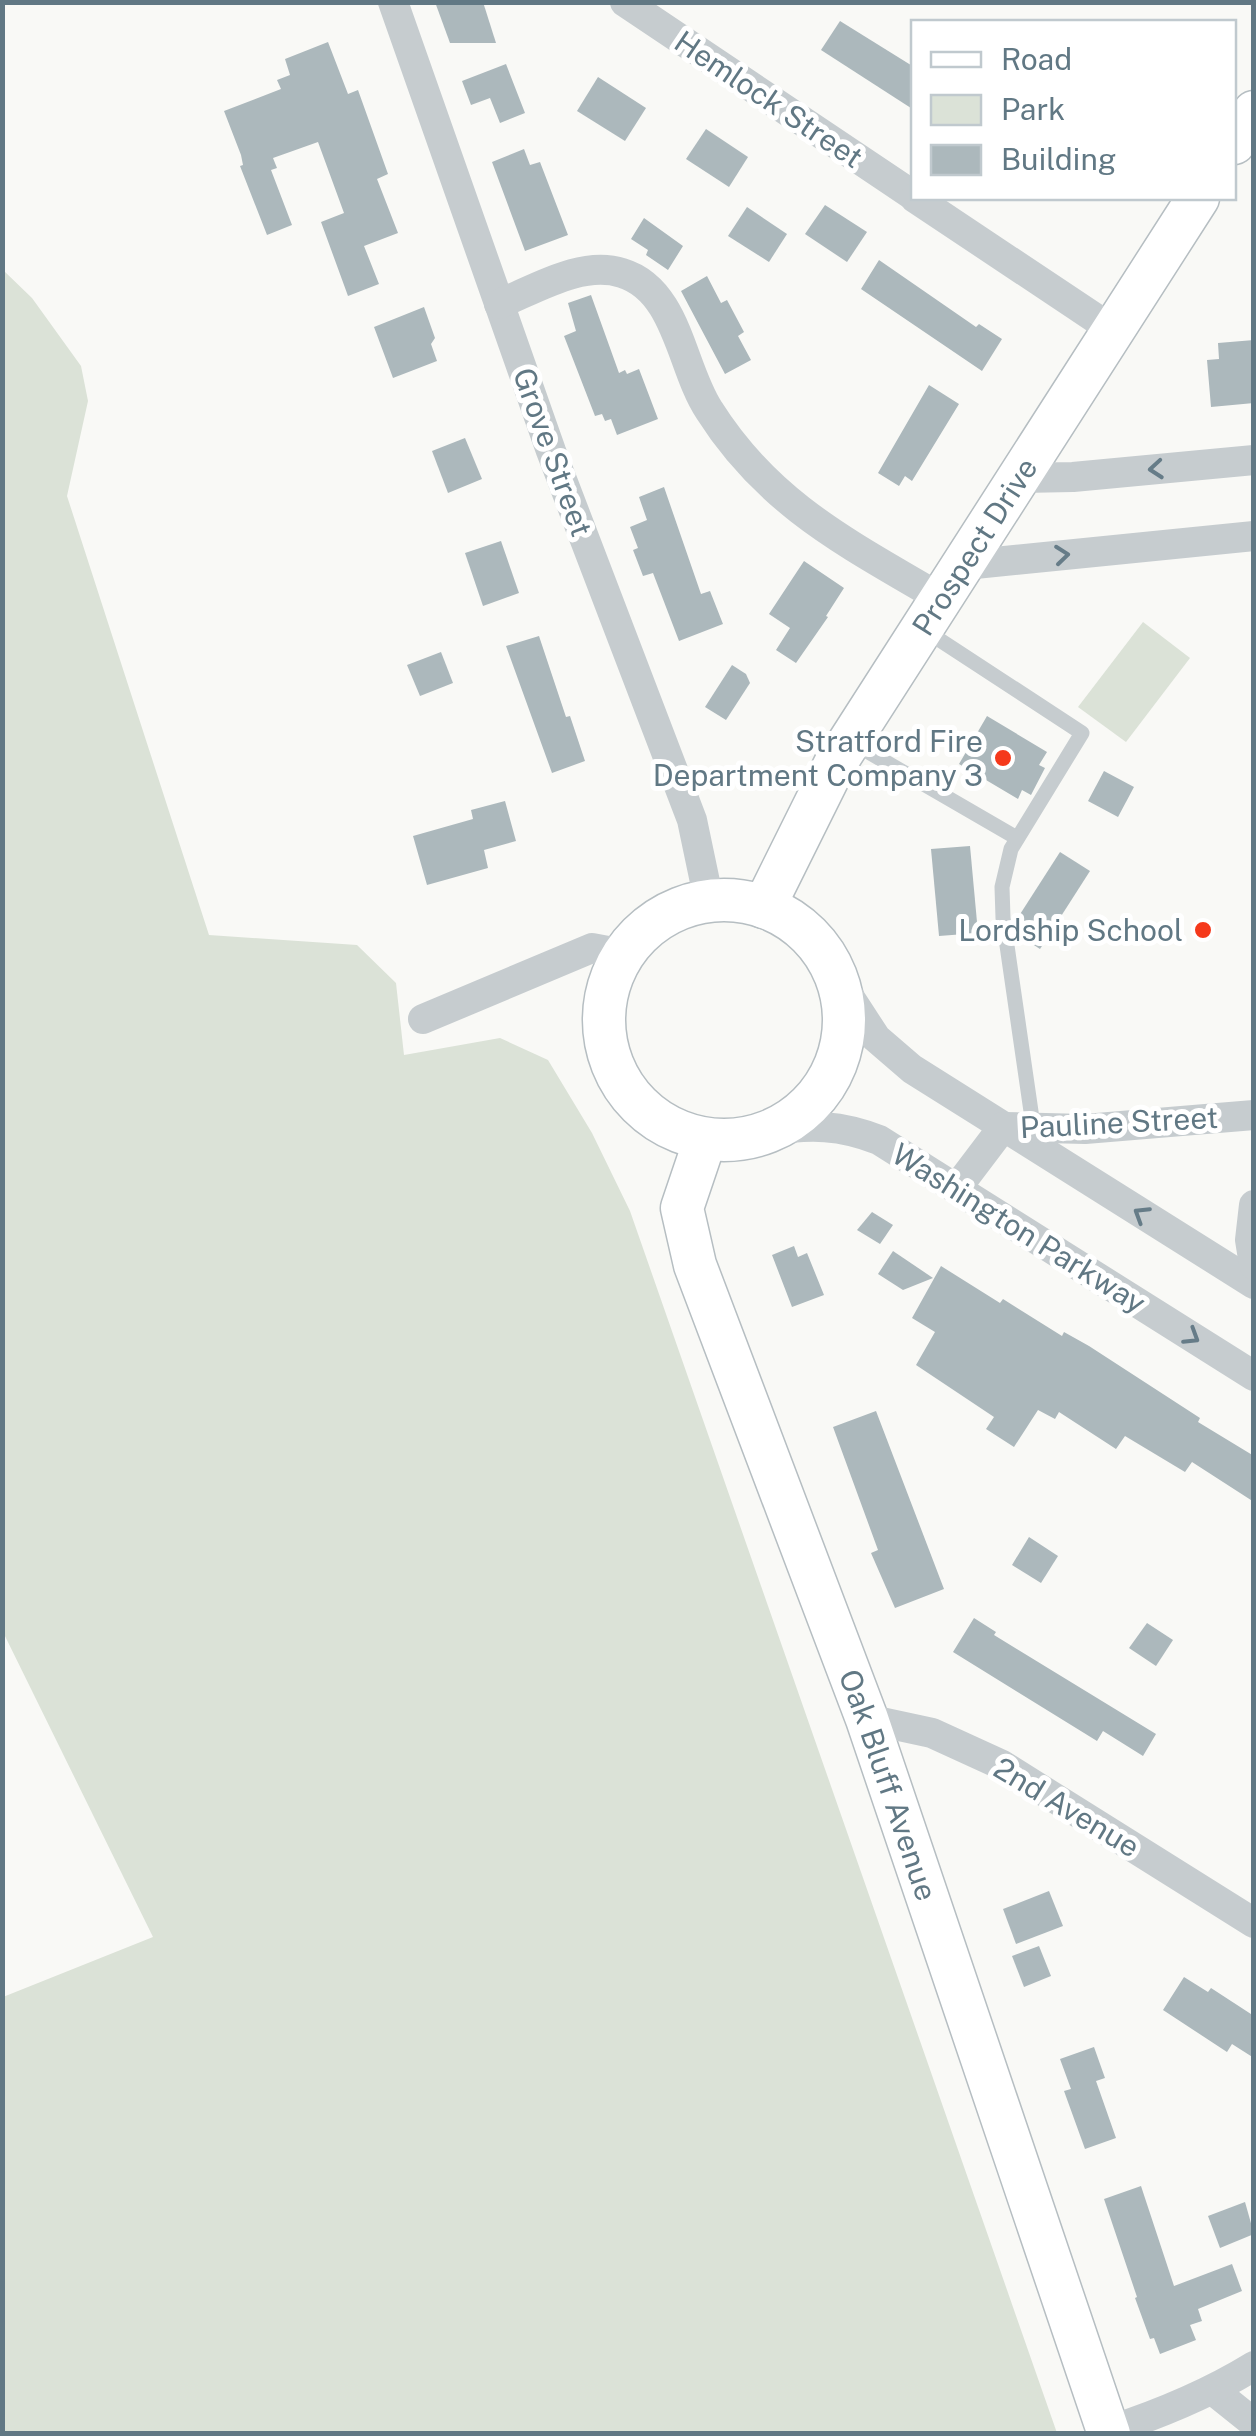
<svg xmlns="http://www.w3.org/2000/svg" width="1256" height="2436" viewBox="0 0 1256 2436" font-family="'Public Sans',sans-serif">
	<rect width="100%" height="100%" fill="#f9f9f6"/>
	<g fill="#dbe2d7">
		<polygon points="3,270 32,298 81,366 88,401 67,496 209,935 357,945 396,983 404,1055 500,1038 548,1060 592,1133 630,1211 1057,2433 3,2433 3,1997 153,1937 3,1632"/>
		<polygon points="1143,622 1190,658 1126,742 1078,707"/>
	</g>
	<g fill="#acb8bc">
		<polygon points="435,2 483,2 496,43 450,43"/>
		<polygon points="840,21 914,67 914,110 821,50"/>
		<polygon points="328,42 348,94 358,90 388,174 377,179 398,233 364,246 379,284 348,296 321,222 344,213 318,142 273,158 277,168 271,170 292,225 267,235 240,166 243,165 241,155 224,111 281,89 277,80 290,75 285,59"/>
		<polygon points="506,64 525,113 500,123 490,98 471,105 462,81"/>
		<polygon points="598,77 646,108 625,141 577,111"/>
		<polygon points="706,129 748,157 729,187 686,159"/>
		<polygon points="524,149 530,165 540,162 568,235 525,251 492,162"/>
		<polygon points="825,205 867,232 847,262 805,234"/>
		<polygon points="747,207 787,234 769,262 728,236"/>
		<polygon points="644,218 683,246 668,270 646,255 648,250 631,239"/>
		<polygon points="879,260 976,327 979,324 1002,339 982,371 861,289"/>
		<polygon points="707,276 721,303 727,300 744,332 738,336 751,360 725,374 681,291"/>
		<polygon points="591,295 619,373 625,370 627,374 639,369 658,419 617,435 611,419 605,421 602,414 595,416 564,336 576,331 568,303"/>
		<polygon points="424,307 435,338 431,344 437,361 393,378 374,327"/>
		<polygon points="1254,340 1254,403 1211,407 1207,360 1219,359 1218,343"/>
		<polygon points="929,385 959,404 912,481 905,476 899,486 878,473"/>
		<polygon points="465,438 482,479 448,493 432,451"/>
		<polygon points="664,487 701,594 710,591 723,624 679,641 653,573 643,576 633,550 638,548 630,527 647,520 639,497"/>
		<polygon points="501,541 519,593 483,606 465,553"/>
		<polygon points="804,561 844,588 826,616 828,617 796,663 776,650 790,628 769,614"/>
		<polygon points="539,636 566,717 570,716 585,761 552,773 506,646"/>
		<polygon points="441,652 453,683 420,696 407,665"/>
		<polygon points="732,665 746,674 750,683 726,720 705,707"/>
		<polygon points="987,716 1047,752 1039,765 1045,768 1031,795 1022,790 1018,799 959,764"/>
		<polygon points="1104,771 1134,787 1118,817 1088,801"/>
		<polygon points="505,801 516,841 484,850 488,868 427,885 413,836 473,819 471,810"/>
		<polygon points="970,846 978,933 939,936 931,849"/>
		<polygon points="1060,852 1090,871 1040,949 1017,934 1015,922"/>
		<polygon points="872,1212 893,1225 880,1244 857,1230"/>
		<polygon points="794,1246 798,1257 807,1253 824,1295 792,1307 772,1255"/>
		<polygon points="893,1251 933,1278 903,1290 878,1274"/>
		<polygon points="941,1266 1000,1303 1003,1299 1062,1336 1064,1332 1089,1346 1200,1418 1198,1422 1254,1456 1254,1502 1192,1462 1185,1472 1125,1436 1116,1449 1059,1412 1055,1419 1038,1410 1014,1447 986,1429 994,1417 916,1365 935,1332 912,1318"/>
		<polygon points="876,1411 944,1589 895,1608 871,1553 878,1550 833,1427"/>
		<polygon points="1029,1537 1058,1556 1041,1583 1012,1565"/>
		<polygon points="974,1618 996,1632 994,1635 1156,1734 1143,1756 1103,1731 1097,1741 953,1652"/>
		<polygon points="1147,1623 1173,1640 1156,1666 1129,1648"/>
		<polygon points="1049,1891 1063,1926 1016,1944 1003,1909"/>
		<polygon points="1039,1946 1051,1976 1024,1987 1012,1956"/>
		<polygon points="1184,1977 1208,1992 1211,1988 1254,2016 1254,2058 1232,2044 1227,2052 1163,2010"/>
		<polygon points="1094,2047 1105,2078 1096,2081 1116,2138 1085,2149 1064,2091 1071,2089 1060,2059"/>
		<polygon points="1141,2186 1174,2286 1232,2264 1242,2291 1198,2309 1202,2321 1190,2325 1196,2340 1160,2354 1154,2338 1150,2339 1135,2298 1137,2297 1104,2199"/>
		<polygon points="1245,2202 1254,2234 1220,2248 1208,2216"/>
	</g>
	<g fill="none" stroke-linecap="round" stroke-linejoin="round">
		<defs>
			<g id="secondary">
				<polyline points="1234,143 1254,112"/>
				<circle cx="724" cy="1020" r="120"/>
				<path id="s1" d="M764,907L835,764L1198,198"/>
				<path id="s2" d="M705,1140L682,1208L695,1265L867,1719L1109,2434"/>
			</g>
		</defs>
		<use href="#secondary" stroke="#b6bec2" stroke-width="45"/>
		<g stroke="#c6cccf" stroke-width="15">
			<polyline points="923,629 1082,733 1011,849 1002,887 1003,918 1034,1132"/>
			<polyline points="853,743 1017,838"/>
		</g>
		<g stroke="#c6cccf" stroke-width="30">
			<polyline points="393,2 551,451 692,820 709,901"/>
			<polyline points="625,2 914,196"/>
			<polyline points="915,198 1113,330"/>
			<path d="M499,304C536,289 582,260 622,273C678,290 681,368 709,410C769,505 849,544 942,599"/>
			<polyline points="1021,478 1073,477 1254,460"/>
			<polyline points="965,565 1254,536"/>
			<polyline points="835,975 876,1038 912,1069 1254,1284"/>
			<polyline points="423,1019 592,948 624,954"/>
			<path d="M769,1131C810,1124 841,1125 879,1140L1254,1376"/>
			<polyline points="956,1189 1003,1127 1085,1129 1254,1115"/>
			<polyline points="1254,1205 1250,1240 1254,1265"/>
			<polyline points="867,1719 932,1733 1002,1765 1254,1923"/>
			<polyline points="1214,2391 1254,2423"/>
			<path d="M1108,2431C1160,2414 1207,2395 1254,2366"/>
		</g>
		<use href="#secondary" stroke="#fff" stroke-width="42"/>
	</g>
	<defs><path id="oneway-chevron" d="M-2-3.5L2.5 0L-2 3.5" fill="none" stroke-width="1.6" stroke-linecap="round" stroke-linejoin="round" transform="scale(2.5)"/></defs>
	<g stroke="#667c88">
		<use href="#oneway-chevron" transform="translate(1156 469) rotate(175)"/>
		<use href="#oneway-chevron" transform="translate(1062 555) rotate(-6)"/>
		<use href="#oneway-chevron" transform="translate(1141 1214) rotate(-148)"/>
		<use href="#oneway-chevron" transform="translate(1192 1337) rotate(32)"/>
	</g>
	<g fill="#f5391b" stroke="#fff" stroke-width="4">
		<circle cx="1003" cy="758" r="10"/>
		<circle cx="1203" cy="930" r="10"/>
	</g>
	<g text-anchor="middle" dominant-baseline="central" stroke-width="10" stroke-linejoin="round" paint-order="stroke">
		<g font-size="30" fill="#617884" stroke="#fff">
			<text transform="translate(769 99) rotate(34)">Hemlock Street</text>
			<text transform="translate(553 452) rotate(70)">Grove Street</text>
			<text stroke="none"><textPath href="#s1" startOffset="418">Prospect Drive</textPath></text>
			<text transform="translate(1119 1122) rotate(-3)">Pauline Street</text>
			<text transform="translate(1019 1228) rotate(32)">Washington Parkway</text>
			<text stroke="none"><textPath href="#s2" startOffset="685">Oak Bluff Avenue</textPath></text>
			<text transform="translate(1067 1807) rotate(31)">2nd Avenue</text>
		</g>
		<g font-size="30" fill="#617884" stroke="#fff" text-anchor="end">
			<text x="983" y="741">Stratford Fire<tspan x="983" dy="34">Department Company 3</tspan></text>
			<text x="1183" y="930">Lordship School</text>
		</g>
	</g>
	<rect width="1256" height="2436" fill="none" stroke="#617884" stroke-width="10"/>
	<rect x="911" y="20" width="325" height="180" fill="#ffffff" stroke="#c0c9ce" stroke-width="2.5"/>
	<rect x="931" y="52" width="50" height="15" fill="#ffffff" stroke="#c0c9ce" stroke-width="2.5"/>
	<text x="1001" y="70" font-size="30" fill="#617884">Road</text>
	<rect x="931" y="95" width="50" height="30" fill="#dbe2d7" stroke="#c0c9ce" stroke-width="2.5"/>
	<text x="1001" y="120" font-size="30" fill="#617884">Park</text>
	<rect x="931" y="145" width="50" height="30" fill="#acb8bc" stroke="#c0c9ce" stroke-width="2.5"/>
	<text x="1001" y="170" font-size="30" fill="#617884">Building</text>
</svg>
